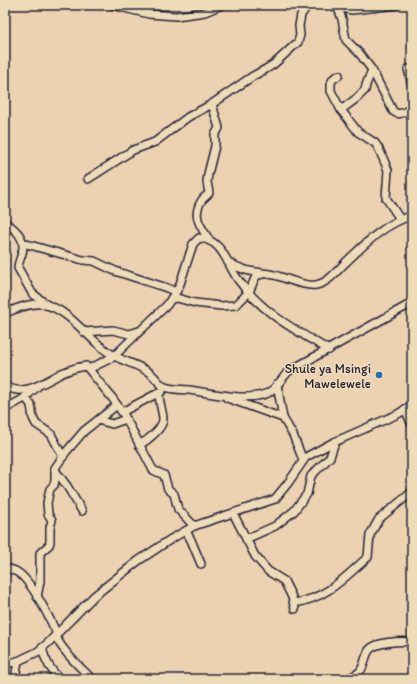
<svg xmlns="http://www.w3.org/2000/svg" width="417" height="684" viewBox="0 0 417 684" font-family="Itim,sans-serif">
	<rect width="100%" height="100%" fill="#edd2b1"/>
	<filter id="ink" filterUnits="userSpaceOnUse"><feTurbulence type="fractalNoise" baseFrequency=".025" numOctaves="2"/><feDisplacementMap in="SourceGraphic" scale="8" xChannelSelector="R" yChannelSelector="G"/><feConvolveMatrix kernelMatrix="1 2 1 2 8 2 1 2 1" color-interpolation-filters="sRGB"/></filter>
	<g filter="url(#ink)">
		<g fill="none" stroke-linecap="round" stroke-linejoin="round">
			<defs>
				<g id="minor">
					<polyline points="112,5 149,14 176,16 205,12 222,5"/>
					<polyline points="330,5 335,7 352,10 397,5"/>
					<path d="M338,8L342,19L346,40L360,54L372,70L393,111C399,117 406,111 412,108"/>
					<polyline points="408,69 412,86"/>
					<polyline points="339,75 333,79 331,83 331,91 341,110 358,132 375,143 379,149 388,170 386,198 400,219"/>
					<polyline points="341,110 357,98 365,90 366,85 372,70"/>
					<polyline points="88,179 133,150 155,142 188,117 212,104 253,76 266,69 274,64 298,42 300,35 299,26 301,15 308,5"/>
					<path d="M7,224C17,230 26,240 22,253C21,258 18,262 18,268L32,293L47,305"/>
					<path d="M210,241C201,227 191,216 202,200C204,197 207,196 209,193L207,182L208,174L215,146V135L219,128L212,104"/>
					<polyline points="23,243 83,260 94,261 115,271 167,288 176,292"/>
					<path d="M228,262C247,274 259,271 278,276C288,279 306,287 316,285C328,283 337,271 345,263C364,245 386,222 412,216"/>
					<polyline points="171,299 177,298 195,303 221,306 236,305 249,292 256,276 263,274"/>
					<path d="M5,313C16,309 31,302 43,304C68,309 85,335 104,349C118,361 133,362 147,371C155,375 158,384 165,387C173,390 181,389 189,390C210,393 248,402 268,393C277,388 282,378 289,371L412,303"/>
					<polyline points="84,332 113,330 129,334 139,331"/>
					<path d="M89,369L113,357L167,305L179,287L193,244L199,238C223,239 227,265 239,281C264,314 294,329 329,350"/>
					<polyline points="277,384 283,418 293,435 303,460"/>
					<path d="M5,385C22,399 46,381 62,373C69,370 78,367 86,366L113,399L124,415L153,470L164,475L168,489L174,494L178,509L194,526"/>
					<polyline points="25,397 31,405 33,418 36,424 51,434 63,457"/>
					<polyline points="227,398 283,418"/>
					<polyline points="5,409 23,399 37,387"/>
					<polyline points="405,409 412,425"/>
					<polyline points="122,412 162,391"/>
					<polyline points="98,420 112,424 126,419"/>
					<path d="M139,445C147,441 164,428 163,418C162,409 159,402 159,393"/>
					<polyline points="55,470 67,486 82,511"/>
					<polyline points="233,513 255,556 268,571 284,581 292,597 295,609"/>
					<polyline points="186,531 191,540 201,564"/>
					<polyline points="246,539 275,526 294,511 307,494 311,476 330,457 335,442"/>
					<path d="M5,568C9,569 14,570 17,572C31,580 50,619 57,634"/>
					<polyline points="37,597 40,581 40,553 49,545 50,542 50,528 52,520 48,514 47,503 50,489 54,485 55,480 55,468 66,452 84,431 117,405"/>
					<path d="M294,603C326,599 345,577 368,557L370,535L379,519L412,492"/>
					<path d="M55,636C65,654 78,665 92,679"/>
					<path d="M42,648C45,661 50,670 60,679"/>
					<polyline points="5,664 18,661 37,652 48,643 94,596 138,561 171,539 194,526 275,499 288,483 306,457 332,443 398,414 412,405"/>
					<path d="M349,678C366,671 361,667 368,652C373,641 402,641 412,642"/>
					<polyline points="15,679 18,661"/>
				</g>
			</defs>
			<use href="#minor" stroke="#22223b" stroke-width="10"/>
			<use href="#minor" stroke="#eedcb9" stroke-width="7"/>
		</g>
	</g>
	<circle fill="#1f6fb2" stroke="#eedcb9" stroke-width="1.5" cx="379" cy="375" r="4"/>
	<g text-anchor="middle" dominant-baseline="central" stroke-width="3" stroke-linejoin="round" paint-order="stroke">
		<g font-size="13" fill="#22223b" stroke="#eedcb9" text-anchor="end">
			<text x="371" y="368">Shule ya Msingi<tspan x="371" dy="15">Mawelewele</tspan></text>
		</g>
	</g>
	<rect width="417" height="684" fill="none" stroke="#eedcb9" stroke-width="20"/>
	<rect x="10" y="10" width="397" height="664" fill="none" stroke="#22223b" stroke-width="1.5" filter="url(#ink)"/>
</svg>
